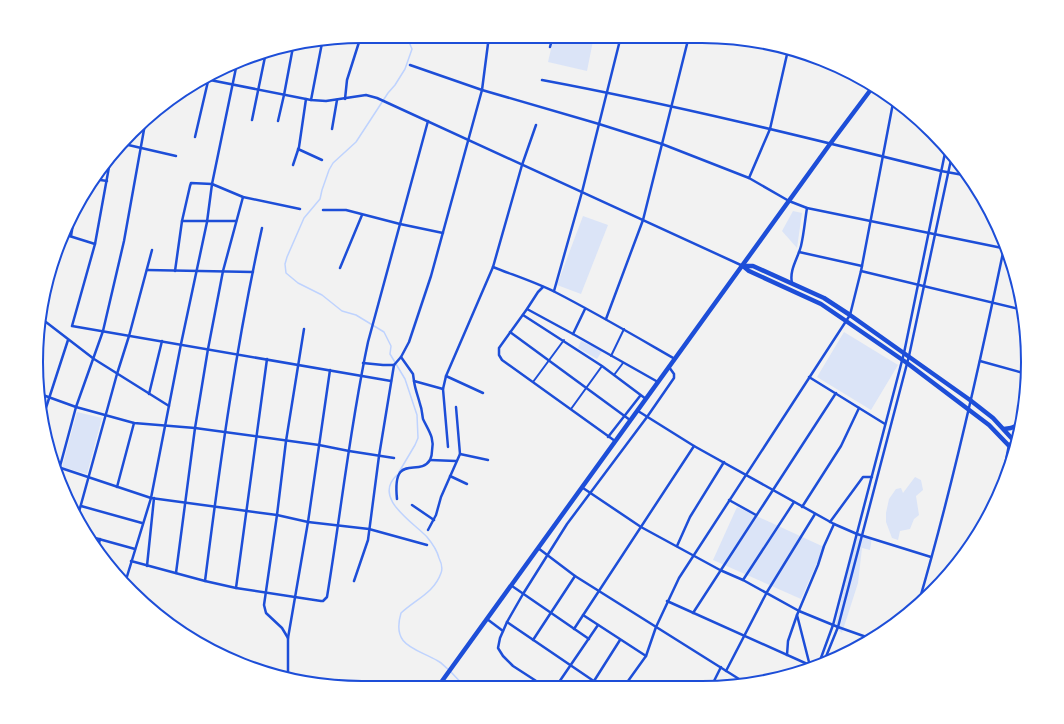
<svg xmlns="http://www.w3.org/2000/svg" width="1064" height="724" viewBox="0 0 1064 724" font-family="'Work Sans',sans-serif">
	<rect width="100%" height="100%" fill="#f2f2f2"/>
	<g fill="#dbe4f7">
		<polygon points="554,36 594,36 587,71 548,62"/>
		<polygon points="793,211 802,213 797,248 782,231"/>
		<polygon points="583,216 608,225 581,294 557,285"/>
		<polygon points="844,332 898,365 871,410 817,377"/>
		<polygon points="581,341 602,351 597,359 578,348"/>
		<polygon points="77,412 102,418 87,474 62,467"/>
		<polygon points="915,477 921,480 923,490 916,496 919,515 914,519 910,529 900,531 898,540 892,538 886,522 886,513 889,499 896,489 901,488 903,493"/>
		<polygon points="737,507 824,547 801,599 713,560"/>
		<polygon points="862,535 872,537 870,550 862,548 858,583 842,633 835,627 853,552 858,536"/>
	</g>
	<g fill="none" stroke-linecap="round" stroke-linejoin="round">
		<g stroke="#bfd3fe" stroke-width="1.5">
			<polyline points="399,472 415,445 418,438 417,415 405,379 390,354 391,346 384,332 356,315 342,311 322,295 298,283 286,273 285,264 287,257 304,218 320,199 322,190 329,170 333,163 356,142 388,93 395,85 405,69 412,49 409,42 410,36"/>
			<path d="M397,475C372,498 413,522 427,537C432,543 437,550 439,558C441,562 443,568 441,573C434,593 416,599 401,613C391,647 416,648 438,661C442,663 445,667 448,669"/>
			<polyline points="451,672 466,688"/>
		</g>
		<g stroke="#1d4ed8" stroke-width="2">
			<polyline points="611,356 624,329"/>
			<polyline points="614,375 623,363"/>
			<polyline points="533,382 564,340"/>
			<polyline points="571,409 602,366"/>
		</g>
		<g stroke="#1d4ed8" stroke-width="2.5">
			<polyline points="550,47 553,36"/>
			<polyline points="410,65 482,90 599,124 662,144 749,178 789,201 807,208 1007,249"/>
			<polyline points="205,79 311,100 326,101 366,95 377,98 743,266"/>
			<path d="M542,80C676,105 809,138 941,171L969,176"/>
			<polyline points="345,99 347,80 360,39"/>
			<polyline points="311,100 322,43"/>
			<polyline points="252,120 266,52"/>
			<polyline points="278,121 284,95 293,47"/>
			<polyline points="332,129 337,100"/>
			<polyline points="195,137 209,77"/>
			<polyline points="124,144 176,156"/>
			<polyline points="298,149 322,160"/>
			<polyline points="111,156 95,244 72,326 391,381"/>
			<polyline points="293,165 299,147 306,99"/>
			<polyline points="749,178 770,129 788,50"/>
			<polyline points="94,179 107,181"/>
			<polyline points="323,210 346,210 400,224 443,233"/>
			<polyline points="182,221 236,221"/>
			<polyline points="63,234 95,244"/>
			<polyline points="71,236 75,212"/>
			<polyline points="799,252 862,266"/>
			<path d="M493,267C513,275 535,282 555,292C596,313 635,336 675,359"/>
			<polyline points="340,268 362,215"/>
			<polyline points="147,270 253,272"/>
			<polyline points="175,271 182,221 190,186 191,183 212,184 243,197 300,209"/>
			<polyline points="861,271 1023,310"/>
			<path d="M792,283C789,270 798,258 801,246C804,233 805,220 807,208"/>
			<polyline points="543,287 538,292 527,309 499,348 499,355 502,360 615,441"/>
			<polyline points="554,291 582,192 621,36"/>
			<polyline points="527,309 573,334 658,382"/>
			<polyline points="523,315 602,366 646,399"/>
			<polyline points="42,319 94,359 169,406"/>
			<polyline points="606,319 643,220 689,36"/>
			<polyline points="510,332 630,420"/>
			<polyline points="39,333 42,320"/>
			<polyline points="573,334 585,309"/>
			<polyline points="401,357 413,374 414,381 443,389"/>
			<polyline points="980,361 1027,374"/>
			<polyline points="363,363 383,365 394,365"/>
			<polyline points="394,365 401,357 409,342 431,276 482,90 489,36"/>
			<polyline points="446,376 483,393"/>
			<polyline points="809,377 885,424"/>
			<polyline points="40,394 76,407 134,423 195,428 319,445 349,451 394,458"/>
			<polyline points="149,394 162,341"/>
			<polyline points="638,411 694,446 834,524 857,534 931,557"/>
			<polyline points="42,420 68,340"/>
			<polyline points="608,437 640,396"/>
			<polyline points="1009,446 1014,442 1024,403"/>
			<polyline points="448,447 443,389 446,376 493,267 522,165 536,125"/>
			<polyline points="460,454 488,460"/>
			<polyline points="430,460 456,461"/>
			<polyline points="58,467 151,498 277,515 308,522 369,529 427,545"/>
			<polyline points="59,470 76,407 103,331 124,241 145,124"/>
			<polyline points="450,476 467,484"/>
			<polyline points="117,487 134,423"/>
			<polyline points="583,488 641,527 720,570 743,580 799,611 838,627 872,639"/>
			<polyline points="999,494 1009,445 1013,440"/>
			<path d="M397,499C392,451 419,478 430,460C431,458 432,453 432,451C435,438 428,430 423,419C422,414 422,409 420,404C418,396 415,389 414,381"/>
			<polyline points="729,500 756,515"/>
			<polyline points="412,505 434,520"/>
			<polyline points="81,506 142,523"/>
			<polyline points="802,507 841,446 859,408"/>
			<polyline points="77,519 117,374 129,336 152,250"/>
			<polyline points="830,522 863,477 872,477"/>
			<polyline points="428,530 436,515 441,497 460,454 456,407"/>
			<polyline points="88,536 135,549"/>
			<polyline points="677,546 690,517 724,462"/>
			<polyline points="98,548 100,539"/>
			<polyline points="538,548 575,576 747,684"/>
			<path d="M131,561L205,581L236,588L321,601H323L327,597C341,512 350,426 368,342L428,121"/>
			<polyline points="147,566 154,498"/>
			<polyline points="176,573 195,428 208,349 223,271 243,197"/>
			<polyline points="743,580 794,502"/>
			<path d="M205,581C220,463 236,345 262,228"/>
			<polyline points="354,581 368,540 379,456 394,365"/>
			<polyline points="125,583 151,498 181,344 207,222 212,184 237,63"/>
			<polyline points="512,586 589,639"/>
			<polyline points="236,588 267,359"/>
			<polyline points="667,601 814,667"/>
			<path d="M918,605C953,486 980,364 1005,243"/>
			<polyline points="693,613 836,393"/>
			<polyline points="583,615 646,656"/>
			<polyline points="487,619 503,631"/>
			<polyline points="507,622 604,688"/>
			<polyline points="574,629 694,446"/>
			<polyline points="288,638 282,628 266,613 264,605 277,515 286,441 304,329"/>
			<polyline points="533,640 575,576"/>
			<polyline points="787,655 788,641 797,615"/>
			<polyline points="823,664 838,627 909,356 952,155"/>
			<polyline points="810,666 797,615 818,565 824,546 834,524"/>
			<polyline points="818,666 833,625 904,353 946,148"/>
			<polyline points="726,671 767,592 815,514"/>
			<polyline points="288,678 288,638 308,522 330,370"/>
			<polyline points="594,681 620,640"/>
			<polyline points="711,687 721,667"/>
			<polyline points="547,688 513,666 503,656 498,648 500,638 507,622 523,594 567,524 647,417 674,378 674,374 669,367"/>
			<polyline points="555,688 598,625"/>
			<polyline points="623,688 646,656 656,627 679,578 850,315 861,271 893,103"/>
		</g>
		<g stroke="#1d4ed8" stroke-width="4.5">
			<polyline points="743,266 749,271 821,304 846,321 907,363 989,425 1014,451"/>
			<polyline points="743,266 753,266 824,298 850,315 970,400 993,418 1016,443"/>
			<polyline points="1004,429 1011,428 1018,425"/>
			<polyline points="437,688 830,144 872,88"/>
		</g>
	</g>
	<path d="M0 0H1064V724H0ZM362 43H702A319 319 0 0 1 1021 362V362A319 319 0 0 1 702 681H362A319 319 0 0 1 43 362V362A319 319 0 0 1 362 43Z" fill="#fff" fill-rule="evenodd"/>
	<path fill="none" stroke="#1d4ed8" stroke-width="2" d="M362 43H702A319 319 0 0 1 1021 362V362A319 319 0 0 1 702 681H362A319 319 0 0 1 43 362V362A319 319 0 0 1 362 43Z"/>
</svg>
